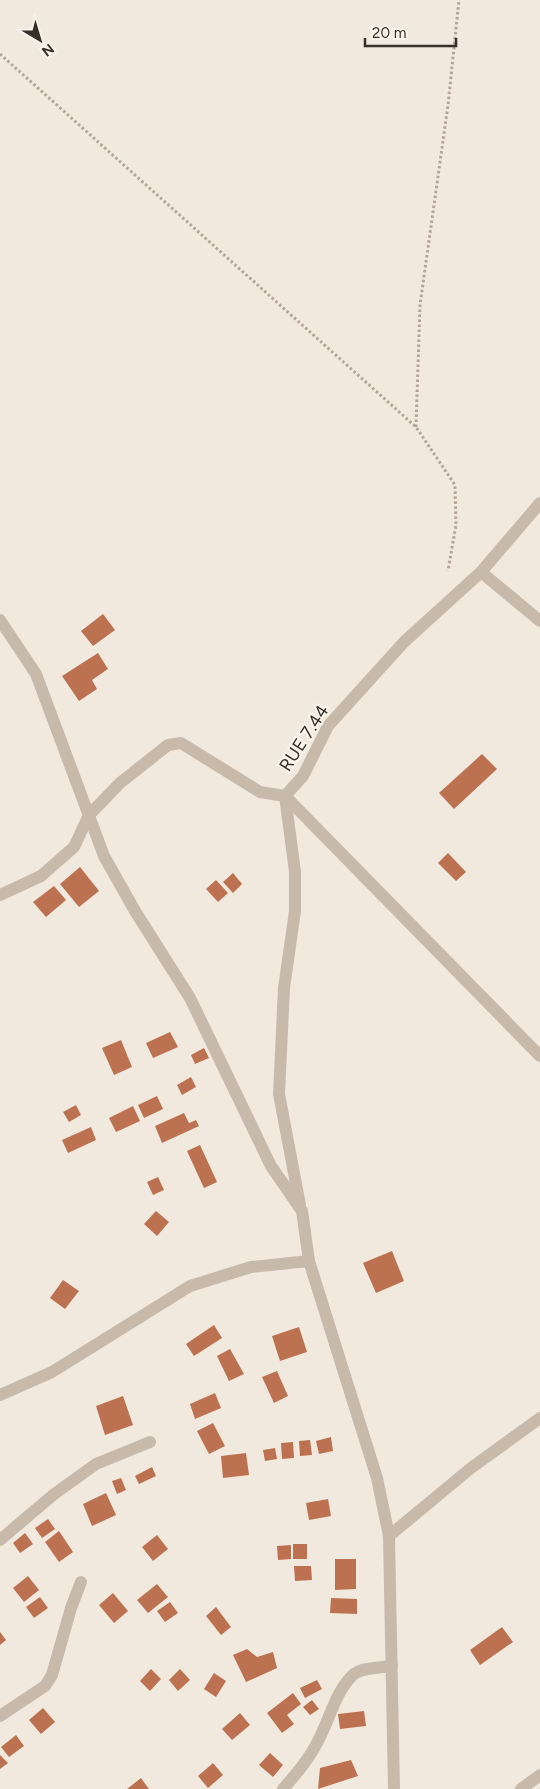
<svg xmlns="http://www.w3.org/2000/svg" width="540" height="1789" viewBox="0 0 540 1789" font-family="Figtree,sans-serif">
	<rect width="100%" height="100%" fill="#f1e9de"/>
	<g fill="#bc7251">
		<polygon points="103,614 115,630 93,646 81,631"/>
		<polygon points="98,653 108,669 92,680 97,689 79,701 62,676"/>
		<polygon points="482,754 497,769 454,809 439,793"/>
		<polygon points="448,853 466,872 456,881 438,863"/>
		<polygon points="80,867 99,891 79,907 60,884"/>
		<polygon points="233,873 242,884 233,893 223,882"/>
		<polygon points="216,880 228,893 218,902 206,889"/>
		<polygon points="54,886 66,900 46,917 33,902"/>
		<polygon points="170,1032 178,1047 153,1058 146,1043"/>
		<polygon points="121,1040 132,1067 114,1075 102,1048"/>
		<polygon points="204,1048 209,1058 195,1064 191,1055"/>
		<polygon points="191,1077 196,1087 182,1095 177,1085"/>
		<polygon points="157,1096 163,1109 144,1118 138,1105"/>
		<polygon points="76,1105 81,1115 69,1122 63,1112"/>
		<polygon points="133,1106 140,1121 116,1132 109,1118"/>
		<polygon points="184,1113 189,1123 196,1120 199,1126 162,1143 155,1126"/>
		<polygon points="91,1127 96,1140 68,1153 62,1140"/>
		<polygon points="200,1145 217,1182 204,1188 187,1151"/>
		<polygon points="158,1177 164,1190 153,1195 147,1182"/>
		<polygon points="156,1211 169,1222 157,1236 144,1224"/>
		<polygon points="392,1251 404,1281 376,1293 363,1263"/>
		<polygon points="63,1280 79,1291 65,1309 50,1298"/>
		<polygon points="214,1325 222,1338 194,1356 186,1344"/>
		<polygon points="299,1327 307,1352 280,1361 272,1336"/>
		<polygon points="230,1349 244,1374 229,1381 217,1356"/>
		<polygon points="277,1371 288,1396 274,1403 262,1377"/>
		<polygon points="215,1393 221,1408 195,1419 190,1404"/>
		<polygon points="123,1396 133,1425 105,1435 96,1406"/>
		<polygon points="213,1423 225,1446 209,1454 197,1431"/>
		<polygon points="331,1437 333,1451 319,1454 316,1441"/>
		<polygon points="310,1440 312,1455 300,1456 299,1441"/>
		<polygon points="293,1442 294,1458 282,1459 281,1443"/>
		<polygon points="275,1448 277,1459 265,1461 263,1450"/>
		<polygon points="246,1453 249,1475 223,1478 221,1456"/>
		<polygon points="152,1467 156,1476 139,1484 135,1476"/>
		<polygon points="121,1478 126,1490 117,1494 112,1481"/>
		<polygon points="106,1493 116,1515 92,1526 83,1504"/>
		<polygon points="328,1499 331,1516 309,1520 306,1503"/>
		<polygon points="48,1519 55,1529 42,1538 35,1528"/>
		<polygon points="59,1531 73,1552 59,1562 45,1542"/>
		<polygon points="25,1533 33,1544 20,1553 13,1543"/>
		<polygon points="157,1535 168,1549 153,1561 142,1547"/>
		<rect x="293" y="1544" width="14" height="15"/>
		<polygon points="291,1545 291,1559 278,1560 277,1546"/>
		<polygon points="335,1559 356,1559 356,1589 335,1590"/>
		<polygon points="294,1566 311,1566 312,1580 295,1581"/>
		<polygon points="28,1576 39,1590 24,1602 13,1588"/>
		<polygon points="157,1584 168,1597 148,1613 137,1600"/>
		<polygon points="113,1593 128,1611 114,1623 99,1605"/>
		<polygon points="40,1597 48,1608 34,1618 26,1607"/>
		<polygon points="331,1598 357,1599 357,1614 330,1613"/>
		<polygon points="170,1602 178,1613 165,1622 157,1611"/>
		<polygon points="216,1607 231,1627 221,1635 206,1616"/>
		<polygon points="502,1627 513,1642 480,1665 470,1650"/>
		<polygon points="0,1632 6,1640 0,1645"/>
		<polygon points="247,1649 257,1657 273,1652 277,1668 246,1682 233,1655"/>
		<polygon points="151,1669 161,1679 150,1691 140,1681"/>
		<polygon points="180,1669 190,1680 178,1691 169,1680"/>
		<polygon points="214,1673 226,1681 216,1697 204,1689"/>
		<polygon points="317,1680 322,1689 305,1698 300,1688"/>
		<polygon points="293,1693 301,1704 287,1715 294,1724 282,1733 267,1713"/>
		<polygon points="312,1700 319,1709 310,1715 303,1707"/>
		<polygon points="43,1708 55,1722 41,1734 29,1720"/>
		<polygon points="364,1711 366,1726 340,1729 338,1714"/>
		<polygon points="240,1713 250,1725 232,1740 222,1729"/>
		<polygon points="16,1735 24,1746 9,1757 1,1747"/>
		<polygon points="270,1753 283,1765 273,1777 259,1765"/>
		<polygon points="0,1755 8,1763 0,1769"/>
		<polygon points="351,1760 358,1776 318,1789 320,1768"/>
		<polygon points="213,1763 223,1775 208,1788 198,1776"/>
		<polygon points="141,1778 149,1789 127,1789"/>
	</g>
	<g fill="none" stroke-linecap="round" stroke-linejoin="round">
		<g stroke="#b4a495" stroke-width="3" stroke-dasharray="2.5 2.5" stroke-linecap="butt">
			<polyline points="0,54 416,427 455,485 456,525 448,571"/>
			<polyline points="416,427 420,305 448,105 459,0"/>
		</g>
		<g stroke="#c8baab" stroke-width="12">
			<polyline points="481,572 540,621"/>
			<polyline points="0,620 36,674 104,856 135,911 190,998 271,1166 302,1211 309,1261 377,1478 389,1536"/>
			<polyline points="285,796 295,872 295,911 284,988 279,1094 300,1205"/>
			<polyline points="285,796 540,1056"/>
			<polyline points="0,895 41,876 74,847 89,815 120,783 168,745 181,743 260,792 285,796 303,776 328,726 404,642 481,572 540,503"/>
			<polyline points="0,1395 52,1372 190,1286 251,1267 309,1261"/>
			<polyline points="0,1540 53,1495 96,1464 150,1442"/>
			<polyline points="0,1716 45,1686 52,1675 71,1608 81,1582"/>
			<path d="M283,1789C297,1773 310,1758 319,1739C330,1718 336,1690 354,1674C363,1667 381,1668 392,1666"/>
			<polyline points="394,1789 389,1536 471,1468 540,1418"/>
			<polyline points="521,1789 540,1775"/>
		</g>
	</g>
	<g text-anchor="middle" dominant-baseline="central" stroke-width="4.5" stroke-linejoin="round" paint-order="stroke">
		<g font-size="18" fill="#362f2a" stroke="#f9f3ea">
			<text transform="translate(304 738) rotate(-57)">RUE 7.44</text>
		</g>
	</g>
	<g transform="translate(40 40) rotate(142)" stroke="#f9f3ea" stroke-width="4" paint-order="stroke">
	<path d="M0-4L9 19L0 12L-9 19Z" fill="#362f2a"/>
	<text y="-8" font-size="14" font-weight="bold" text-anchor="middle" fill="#362f2a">N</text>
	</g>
	<path d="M365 38v8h91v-8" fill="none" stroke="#362f2a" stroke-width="2.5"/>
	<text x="372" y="38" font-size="15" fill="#362f2a" stroke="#f9f3ea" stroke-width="4" paint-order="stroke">20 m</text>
</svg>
